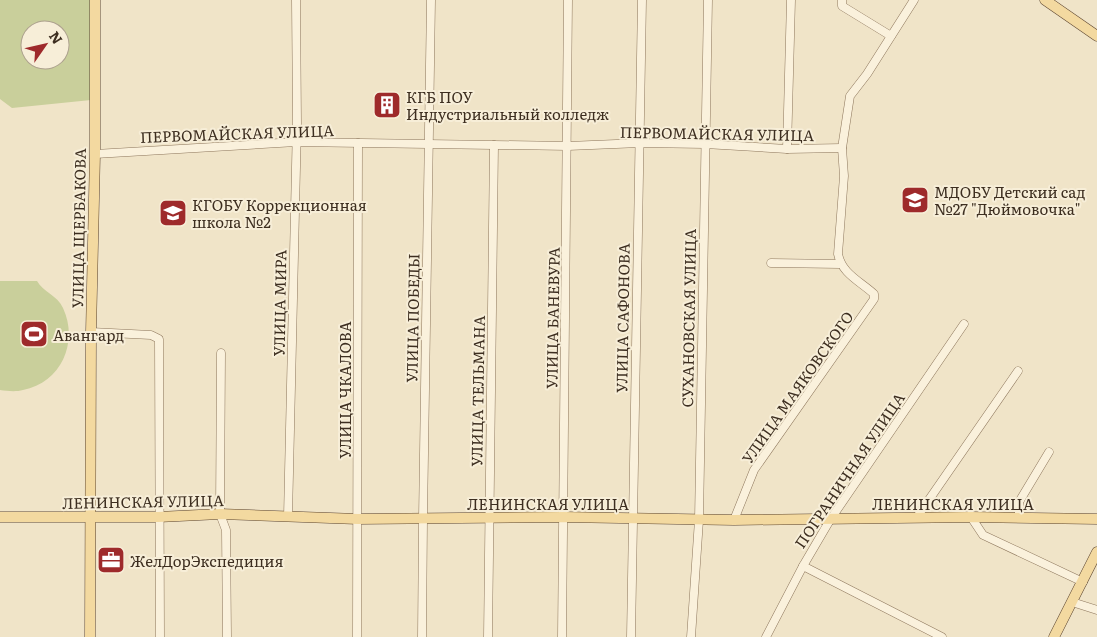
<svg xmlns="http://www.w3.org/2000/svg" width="1097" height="637" viewBox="0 0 1097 637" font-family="Literata,serif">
	<rect width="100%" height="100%" fill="#f0e4c8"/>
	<g fill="#c9cf9b" fill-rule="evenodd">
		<path d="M0,0H92L91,100L12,108L0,99ZM30,30H60V60H30Z"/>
		<path d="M0,281H37C43,292 57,295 63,308C79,342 61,383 23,390C16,392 7,391 0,390Z"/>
	</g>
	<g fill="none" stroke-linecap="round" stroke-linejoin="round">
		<defs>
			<g id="minor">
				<polyline points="842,0 842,6 891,36"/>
				<polyline points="787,149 791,0"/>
				<polyline points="95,154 296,142 568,146 640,143 705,144 787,149 842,148"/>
				<polyline points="771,263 840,264"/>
				<polyline points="91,332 151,335 159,339 160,637"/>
				<polyline points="221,353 220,514 226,530 227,637"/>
				<polyline points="288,517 297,123 296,0"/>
				<polyline points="917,517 1018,371"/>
				<polyline points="971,517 983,535 1083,582"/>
				<polyline points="1019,518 1019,502 1049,452"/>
				<path d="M734,520L754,470L874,299V294C860,281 842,274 838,254L844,176L842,148L850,96L867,74L914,0"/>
				<polyline points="803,566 942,637"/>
				<polyline points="1072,602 1097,610"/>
				<polyline points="357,637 358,143"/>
				<polyline points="422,637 423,519 431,0"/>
				<polyline points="488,637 494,145"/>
				<polyline points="562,637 568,0"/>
				<polyline points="631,637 642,0"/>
				<polyline points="691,637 699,520 708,0"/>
				<polyline points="766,637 803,566 830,520 964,324"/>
			</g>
			<g id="major">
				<polyline points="1045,0 1097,36"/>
				<polyline points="0,517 158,517 220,514 358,519 563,517 734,520 971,517 1097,519"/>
				<polyline points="90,637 91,332 95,154 95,0"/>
				<polyline points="1054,637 1097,552"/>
			</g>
		</defs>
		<use href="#minor" stroke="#8d765c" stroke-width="9"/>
		<use href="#major" stroke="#5b4430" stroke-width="11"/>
		<use href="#minor" stroke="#faf1dc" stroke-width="8"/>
		<use href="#major" stroke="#f3d9a0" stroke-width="10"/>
	</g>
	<defs>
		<symbol id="building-square" viewBox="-11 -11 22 22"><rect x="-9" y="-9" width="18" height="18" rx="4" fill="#9e2a2b" stroke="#f7eed8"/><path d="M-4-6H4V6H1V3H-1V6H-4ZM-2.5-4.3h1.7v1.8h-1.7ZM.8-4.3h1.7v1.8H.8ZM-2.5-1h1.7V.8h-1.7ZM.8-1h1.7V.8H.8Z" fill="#fff"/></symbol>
		<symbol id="school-square" viewBox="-11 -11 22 22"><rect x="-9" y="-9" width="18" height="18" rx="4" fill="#9e2a2b" stroke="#f7eed8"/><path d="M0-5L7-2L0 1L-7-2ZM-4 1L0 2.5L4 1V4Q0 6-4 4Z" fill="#fff"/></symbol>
		<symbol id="stadium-square" viewBox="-11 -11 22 22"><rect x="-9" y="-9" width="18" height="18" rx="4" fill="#9e2a2b" stroke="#f7eed8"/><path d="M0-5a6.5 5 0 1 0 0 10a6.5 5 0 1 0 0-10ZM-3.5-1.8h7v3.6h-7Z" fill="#fff"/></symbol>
		<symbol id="office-square" viewBox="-11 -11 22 22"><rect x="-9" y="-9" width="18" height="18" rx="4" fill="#9e2a2b" stroke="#f7eed8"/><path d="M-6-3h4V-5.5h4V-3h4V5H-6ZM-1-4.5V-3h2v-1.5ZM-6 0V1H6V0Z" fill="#fff"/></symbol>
	</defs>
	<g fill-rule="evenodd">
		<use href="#building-square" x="371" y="89" width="32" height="32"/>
		<use href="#school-square" x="899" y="184" width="32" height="32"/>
		<use href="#school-square" x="157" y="197" width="32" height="32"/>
		<use href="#stadium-square" x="18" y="318" width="32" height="32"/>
		<use href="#office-square" x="95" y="544" width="32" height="32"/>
	</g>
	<g text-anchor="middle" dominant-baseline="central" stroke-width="4" stroke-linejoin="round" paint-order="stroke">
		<g font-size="15" fill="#3d2e20" stroke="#f7eed8" text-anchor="start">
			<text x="406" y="96">КГБ ПОУ<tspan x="406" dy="17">Индустриальный колледж</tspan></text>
			<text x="934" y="191">МДОБУ Детский сад<tspan x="934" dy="17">№27 "Дюймовочка"</tspan></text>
			<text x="192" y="204">КГОБУ Коррекционная<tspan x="192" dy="17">школа №2</tspan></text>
			<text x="53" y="334">Авангард</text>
			<text x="130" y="560">ЖелДорЭкспедиция</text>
		</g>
		<g font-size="15" fill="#3d2e20" stroke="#f7eed8">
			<text transform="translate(237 133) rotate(-2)">ПЕРВОМАЙСКАЯ УЛИЦА</text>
			<text transform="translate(717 133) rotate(1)">ПЕРВОМАЙСКАЯ УЛИЦА</text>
			<text transform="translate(78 228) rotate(-89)">УЛИЦА ЩЕРБАКОВА</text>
			<text transform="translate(279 303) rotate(-89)">УЛИЦА МИРА</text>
			<text transform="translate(412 318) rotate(-89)">УЛИЦА ПОБЕДЫ</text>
			<text transform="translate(552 318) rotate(-89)">УЛИЦА БАНЕВУРА</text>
			<text transform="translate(622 318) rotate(-89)">УЛИЦА САФОНОВА</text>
			<text transform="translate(688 318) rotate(-89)">СУХАНОВСКАЯ УЛИЦА</text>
			<text transform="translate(797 387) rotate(-55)">УЛИЦА МАЯКОВСКОГО</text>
			<text transform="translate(344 390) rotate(-90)">УЛИЦА ЧКАЛОВА</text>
			<text transform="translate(477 391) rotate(-89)">УЛИЦА ТЕЛЬМАНА</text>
			<text transform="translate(849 470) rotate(-56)">ПОГРАНИЧНАЯ УЛИЦА</text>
			<text transform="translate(143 501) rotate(-1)">ЛЕНИНСКАЯ УЛИЦА</text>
			<text x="548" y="503">ЛЕНИНСКАЯ УЛИЦА</text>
			<text x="953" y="503">ЛЕНИНСКАЯ УЛИЦА</text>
		</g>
	</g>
	<g transform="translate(45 45) rotate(56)"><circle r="24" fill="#f7eed8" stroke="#ada18e"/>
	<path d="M0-4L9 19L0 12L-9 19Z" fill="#9e2a2b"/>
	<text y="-8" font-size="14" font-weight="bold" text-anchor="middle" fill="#3d2e20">N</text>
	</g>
</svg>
